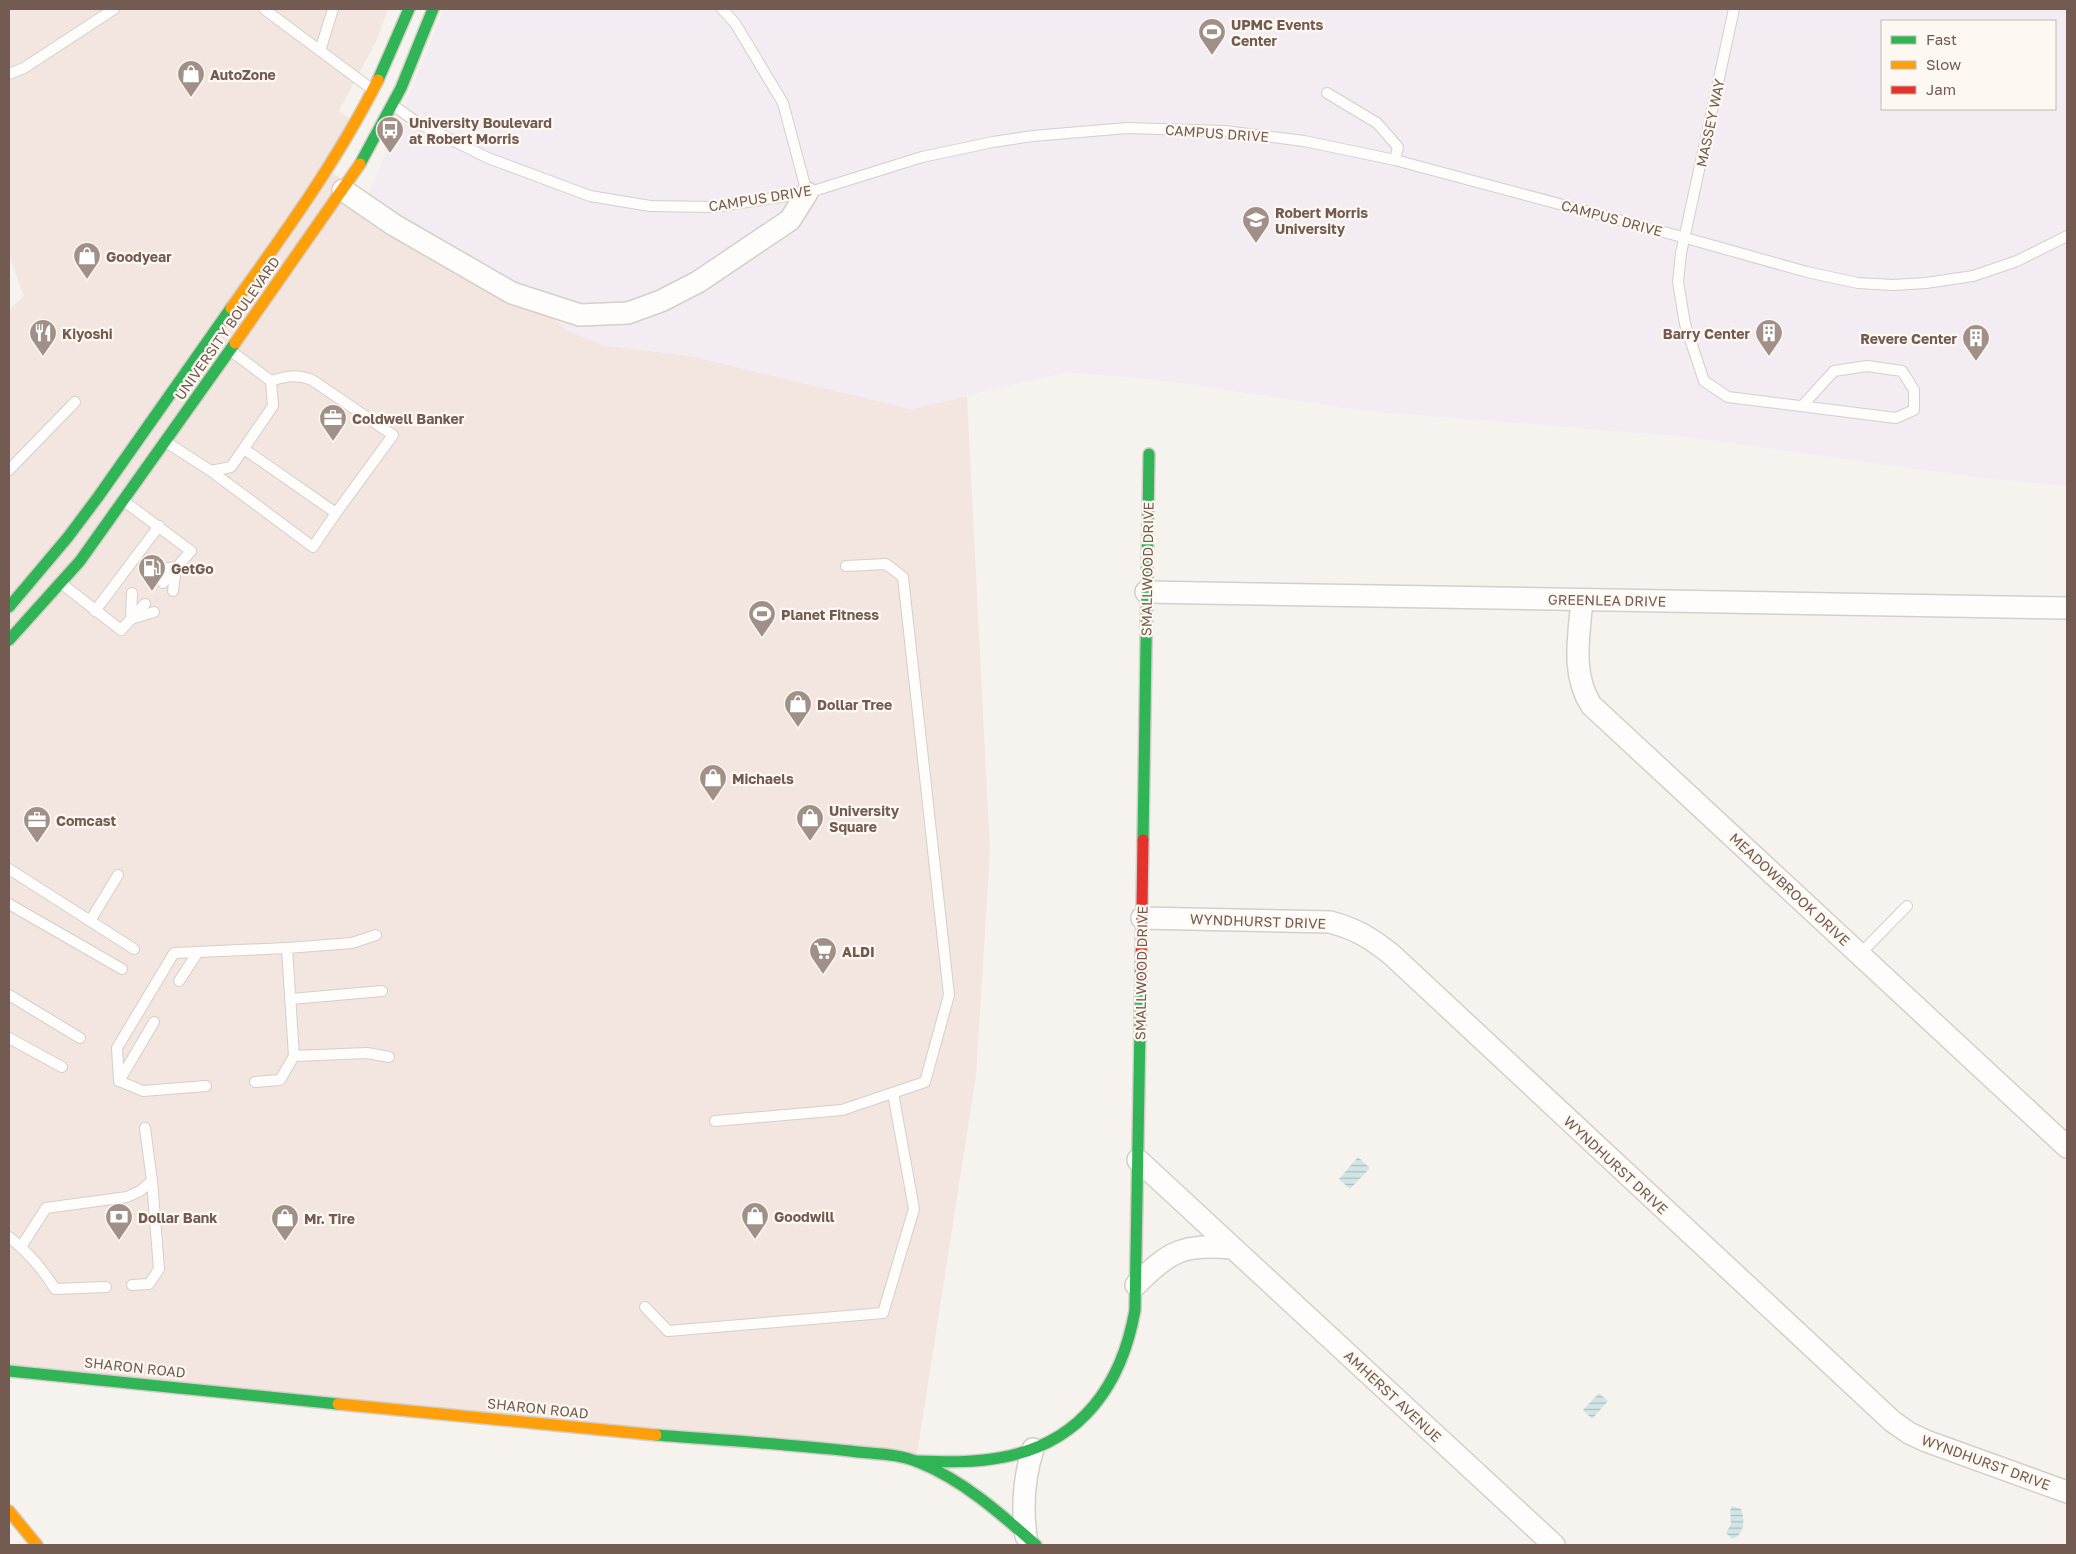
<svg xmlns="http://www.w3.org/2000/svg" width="2076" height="1554" viewBox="0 0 2076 1554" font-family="'Golos Text',sans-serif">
	<defs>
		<pattern id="water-rules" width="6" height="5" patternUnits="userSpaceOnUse" patternTransform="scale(1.25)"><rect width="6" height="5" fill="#d1e5e6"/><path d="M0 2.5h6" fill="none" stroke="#aebdbd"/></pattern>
	</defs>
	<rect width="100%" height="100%" fill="#f6f3ee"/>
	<polygon fill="#f3e6e0" points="9,9 388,9 377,40 339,111 356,123 328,170 602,345 691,356 911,409 967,396 990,851 976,1076 916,1461 9,1371 9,310 24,296 9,256"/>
	<path fill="#f3ecf3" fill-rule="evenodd" d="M444,9H2067V486L1982,478L1678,436L1366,411L1167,381L1068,372L911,409L691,356L603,345L567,331L521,289L367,198ZM1882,21H2055V109H1882Z"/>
	<g fill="url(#water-rules)">
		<polygon points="1358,1157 1370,1168 1350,1189 1339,1179"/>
		<polygon points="1599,1393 1608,1401 1592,1419 1583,1410"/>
		<path d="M1732,1506L1741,1509C1745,1519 1745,1535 1732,1539L1726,1533L1731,1524L1730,1511Z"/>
	</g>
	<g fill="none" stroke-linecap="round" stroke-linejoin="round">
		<defs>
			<g id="lane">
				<polyline points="264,9 373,90"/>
				<polyline points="722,9 735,23 783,103 807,193"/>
				<polyline points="1734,9 1681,253 1678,282 1685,324 1704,381 1728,397 1896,418 1914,410 1914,390 1902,371 1867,366 1834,371 1802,406"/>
				<polyline points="320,51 333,9"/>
				<polyline points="9,74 24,68 114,9"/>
				<polyline points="1327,93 1377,123 1398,147 1395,160"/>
				<polyline points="394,106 418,123 488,158 590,196 650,206 714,207 807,193 922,157 993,142 1033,136 1127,128 1192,130 1225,131 1304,141 1395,160 1686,238 1807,272 1858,283 1893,285 1926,283 1973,276 2017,261 2067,236"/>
				<path d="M271,381C286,376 297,374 312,380L393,435L336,513"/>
				<polyline points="166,442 211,471 231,467 273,406 271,381 231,351"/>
				<polyline points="9,470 75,402"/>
				<polyline points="211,471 313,547 336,513 244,449"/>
				<polyline points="125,502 191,551 163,583"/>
				<polyline points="150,571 176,567 173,591"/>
				<polyline points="62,584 121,630 145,604"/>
				<polyline points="132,593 131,619 154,612"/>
				<polyline points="95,611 159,526"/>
				<polyline points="9,869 134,949"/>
				<polyline points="9,904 122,969"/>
				<polyline points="90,921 118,875"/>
				<polyline points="376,935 352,943 287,948 294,1056 367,1053 389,1057"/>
				<polyline points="1860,954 1907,906"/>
				<polyline points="179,981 198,952"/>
				<polyline points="9,995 80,1038"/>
				<polyline points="291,999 382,991"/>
				<polyline points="9,1038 62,1067"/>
				<polyline points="119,1081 154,1022"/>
				<polyline points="255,1082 280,1080 294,1056"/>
				<polyline points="206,1086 143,1091 119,1081 117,1048 174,953 287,948"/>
				<polyline points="715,1121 842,1110 925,1082 949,995 903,577 886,564 846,566"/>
				<path d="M9,1237C28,1252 42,1268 55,1289L106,1287"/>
				<polyline points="21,1247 46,1208 127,1197 140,1191 152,1181"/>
				<polyline points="132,1285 149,1284 159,1269 152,1181 145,1128"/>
				<polyline points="645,1307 668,1331 883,1313 914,1209 893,1093"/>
			</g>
			<g id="street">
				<polyline points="343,190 394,225 512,293 580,315 628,313 661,301 698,282 790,220 807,193"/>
				<polyline points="1146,592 2067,608"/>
				<path d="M1582,600C1579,636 1571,673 1591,705L2067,1147"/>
				<path d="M1142,918L1330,922C1356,929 1371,938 1392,955L1892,1421L1909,1433L1926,1441L2067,1492"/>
				<polyline points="1138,1160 1554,1545"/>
				<path d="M1136,1285C1170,1250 1184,1244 1232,1248"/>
				<path d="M1026,1536C1022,1507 1024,1477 1033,1449"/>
			</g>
			<g id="fast">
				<polyline points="378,80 409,9"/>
				<polyline points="360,164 401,88 433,9"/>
				<polyline points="9,607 68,537 98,497 231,308"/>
				<polyline points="9,640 80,561 235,343"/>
				<polyline points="1143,840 1149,454"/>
				<polyline points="9,1371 338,1404"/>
				<path d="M656,1435C721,1440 786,1444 850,1451C872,1454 897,1453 918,1462C963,1480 1000,1513 1036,1545"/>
				<path d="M916,1461C945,1462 975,1463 1004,1457C1082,1442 1122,1384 1135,1310L1141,972"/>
			</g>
			<g id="slow">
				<path d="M231,308C284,234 337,161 378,80"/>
				<polyline points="235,343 360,164"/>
				<polyline points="338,1404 656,1435"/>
				<polyline points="9,1511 37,1545"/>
			</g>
			<polyline id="jam" points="1141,972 1143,840"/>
		</defs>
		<use href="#lane" stroke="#d4cfc9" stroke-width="12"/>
		<use href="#street" stroke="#d4cfc9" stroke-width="24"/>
		<use href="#fast" stroke="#d4cfc9" stroke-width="14"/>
		<use href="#slow" stroke="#d4cfc9" stroke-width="14"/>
		<use href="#jam" stroke="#d4cfc9" stroke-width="14"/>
		<use href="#lane" stroke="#fefdfc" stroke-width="10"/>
		<use href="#street" stroke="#fefdfc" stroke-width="21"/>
		<use href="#fast" stroke="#30b455" stroke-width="11"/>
		<use href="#slow" stroke="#ff9f0a" stroke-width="11"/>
		<use href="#jam" stroke="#e5322d" stroke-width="11"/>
	</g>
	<defs>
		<symbol id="stadium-pin" viewBox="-11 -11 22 30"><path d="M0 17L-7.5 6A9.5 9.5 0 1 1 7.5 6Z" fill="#a19088" stroke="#fdf8f1"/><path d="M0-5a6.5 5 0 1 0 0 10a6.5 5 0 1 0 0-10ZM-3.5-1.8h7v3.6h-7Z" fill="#fff"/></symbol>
		<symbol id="shop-pin" viewBox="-11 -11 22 30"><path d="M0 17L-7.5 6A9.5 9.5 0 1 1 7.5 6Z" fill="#a19088" stroke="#fdf8f1"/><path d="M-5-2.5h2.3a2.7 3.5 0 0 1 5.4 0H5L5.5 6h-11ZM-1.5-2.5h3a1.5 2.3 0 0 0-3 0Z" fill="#fff"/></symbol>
		<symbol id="bus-pin" viewBox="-11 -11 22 30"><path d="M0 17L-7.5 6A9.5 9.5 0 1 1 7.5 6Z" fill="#a19088" stroke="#fdf8f1"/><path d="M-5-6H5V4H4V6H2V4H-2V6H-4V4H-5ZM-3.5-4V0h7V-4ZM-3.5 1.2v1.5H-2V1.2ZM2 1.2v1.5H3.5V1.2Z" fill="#fff"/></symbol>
		<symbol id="university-pin" viewBox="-11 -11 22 30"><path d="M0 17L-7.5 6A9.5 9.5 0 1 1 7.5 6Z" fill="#a19088" stroke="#fdf8f1"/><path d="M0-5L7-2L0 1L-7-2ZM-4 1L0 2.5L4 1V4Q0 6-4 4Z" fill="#fff"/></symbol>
		<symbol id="restaurant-pin" viewBox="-11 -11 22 30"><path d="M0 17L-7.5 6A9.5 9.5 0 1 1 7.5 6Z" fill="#a19088" stroke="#fdf8f1"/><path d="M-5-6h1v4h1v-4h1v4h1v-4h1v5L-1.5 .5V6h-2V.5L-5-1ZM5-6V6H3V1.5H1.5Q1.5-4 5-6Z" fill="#fff"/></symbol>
		<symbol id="building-pin" viewBox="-11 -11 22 30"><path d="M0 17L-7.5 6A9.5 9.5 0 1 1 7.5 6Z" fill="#a19088" stroke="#fdf8f1"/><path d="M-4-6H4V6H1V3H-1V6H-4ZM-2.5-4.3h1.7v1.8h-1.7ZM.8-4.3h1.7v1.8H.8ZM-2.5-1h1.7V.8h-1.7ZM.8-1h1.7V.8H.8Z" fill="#fff"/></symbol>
		<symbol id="office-pin" viewBox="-11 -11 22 30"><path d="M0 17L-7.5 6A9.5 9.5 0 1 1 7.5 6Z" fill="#a19088" stroke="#fdf8f1"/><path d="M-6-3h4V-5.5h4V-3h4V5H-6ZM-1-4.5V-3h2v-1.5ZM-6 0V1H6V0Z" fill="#fff"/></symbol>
		<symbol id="fuel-pin" viewBox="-11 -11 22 30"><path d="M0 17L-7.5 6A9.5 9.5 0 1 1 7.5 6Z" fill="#a19088" stroke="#fdf8f1"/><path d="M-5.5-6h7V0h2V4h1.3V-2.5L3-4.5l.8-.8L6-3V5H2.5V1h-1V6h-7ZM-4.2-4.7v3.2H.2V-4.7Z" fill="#fff"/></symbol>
		<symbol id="supermarket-pin" viewBox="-11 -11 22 30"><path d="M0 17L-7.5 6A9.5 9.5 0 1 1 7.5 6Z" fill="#a19088" stroke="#fdf8f1"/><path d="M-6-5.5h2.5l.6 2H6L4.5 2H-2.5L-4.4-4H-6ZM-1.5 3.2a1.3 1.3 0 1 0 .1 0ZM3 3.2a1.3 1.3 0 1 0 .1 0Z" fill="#fff"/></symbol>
		<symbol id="bank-pin" viewBox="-11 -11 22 30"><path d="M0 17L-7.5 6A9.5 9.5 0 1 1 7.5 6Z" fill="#a19088" stroke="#fdf8f1"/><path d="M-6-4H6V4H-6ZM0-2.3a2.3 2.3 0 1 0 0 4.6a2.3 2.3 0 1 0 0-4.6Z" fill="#fff"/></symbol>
	</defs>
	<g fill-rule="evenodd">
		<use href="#stadium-pin" x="1196" y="16" width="32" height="43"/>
		<use href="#shop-pin" x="175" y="58" width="32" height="43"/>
		<use href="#bus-pin" x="374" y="114" width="32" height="43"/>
		<use href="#university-pin" x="1240" y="204" width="32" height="43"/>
		<use href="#shop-pin" x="71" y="240" width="32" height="43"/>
		<use href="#restaurant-pin" x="27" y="317" width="32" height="43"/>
		<use href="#building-pin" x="1753" y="317" width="32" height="43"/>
		<use href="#building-pin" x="1960" y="322" width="32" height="43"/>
		<use href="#office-pin" x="317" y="402" width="32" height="43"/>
		<use href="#fuel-pin" x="136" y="552" width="32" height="43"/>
		<use href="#stadium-pin" x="746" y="598" width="32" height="43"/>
		<use href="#shop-pin" x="782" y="688" width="32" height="43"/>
		<use href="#shop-pin" x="697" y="762" width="32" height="43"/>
		<use href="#shop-pin" x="794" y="802" width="32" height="43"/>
		<use href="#office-pin" x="21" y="804" width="32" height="43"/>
		<use href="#supermarket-pin" x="807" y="935" width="32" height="43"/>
		<use href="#shop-pin" x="739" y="1200" width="32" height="43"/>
		<use href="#bank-pin" x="103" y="1201" width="32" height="43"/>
		<use href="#shop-pin" x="269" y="1202" width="32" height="43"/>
	</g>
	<g text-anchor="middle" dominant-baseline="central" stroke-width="4.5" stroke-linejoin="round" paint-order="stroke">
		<g font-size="14" font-weight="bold" fill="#735b51" stroke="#fdf8f1" text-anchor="start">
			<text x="1231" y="24">UPMC Events<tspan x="1231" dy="16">Center</tspan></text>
			<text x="210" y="74">AutoZone</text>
			<text x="409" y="122">University Boulevard<tspan x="409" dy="16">at Robert Morris</tspan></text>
			<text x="1275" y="212">Robert Morris<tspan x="1275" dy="16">University</tspan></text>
			<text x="106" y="256">Goodyear</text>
			<text x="62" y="333">Kiyoshi</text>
			<text x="1750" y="333" text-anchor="end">Barry Center</text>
			<text x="1957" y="338" text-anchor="end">Revere Center</text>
			<text x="352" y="418">Coldwell Banker</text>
			<text x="171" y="568">GetGo</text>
			<text x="781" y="614">Planet Fitness</text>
			<text x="817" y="704">Dollar Tree</text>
			<text x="732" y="778">Michaels</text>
			<text x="829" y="810">University<tspan x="829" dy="16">Square</tspan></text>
			<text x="56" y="820">Comcast</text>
			<text x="842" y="951">ALDI</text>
			<text x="774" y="1216">Goodwill</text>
			<text x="138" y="1217">Dollar Bank</text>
			<text x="304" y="1218">Mr. Tire</text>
		</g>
		<g font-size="14" fill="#735b51" stroke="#fdf8f1">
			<text transform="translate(1710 123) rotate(-78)">MASSEY WAY</text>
			<text transform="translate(1217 133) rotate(4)">CAMPUS DRIVE</text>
			<text transform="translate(760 198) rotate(-9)">CAMPUS DRIVE</text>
			<text transform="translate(1612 218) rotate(15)">CAMPUS DRIVE</text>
			<text transform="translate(227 328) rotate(-55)">UNIVERSITY BOULEVARD</text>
			<text transform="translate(1147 569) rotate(-89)">SMALLWOOD DRIVE</text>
			<text transform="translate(1607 600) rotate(1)">GREENLEA DRIVE</text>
			<text transform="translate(1790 889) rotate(43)">MEADOWBROOK DRIVE</text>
			<text transform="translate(1258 921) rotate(2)">WYNDHURST DRIVE</text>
			<text transform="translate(1141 973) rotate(-89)">SMALLWOOD DRIVE</text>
			<text transform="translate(1616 1165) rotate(43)">WYNDHURST DRIVE</text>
			<text transform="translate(135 1367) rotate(6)">SHARON ROAD</text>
			<text transform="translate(1393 1396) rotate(43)">AMHERST AVENUE</text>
			<text transform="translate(538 1408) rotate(6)">SHARON ROAD</text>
			<text transform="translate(1986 1462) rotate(20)">WYNDHURST DRIVE</text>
		</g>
	</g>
	<rect width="2076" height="1554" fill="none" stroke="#735b51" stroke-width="20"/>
	<rect x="1881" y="20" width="175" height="90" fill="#fdf8f1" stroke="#c6b9b1"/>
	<rect x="1891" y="36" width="25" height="8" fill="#30b455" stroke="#c6b9b1"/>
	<text x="1926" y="45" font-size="15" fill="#735b51">Fast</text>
	<rect x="1891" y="61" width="25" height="8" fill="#ff9f0a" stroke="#c6b9b1"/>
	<text x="1926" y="70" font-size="15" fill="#735b51">Slow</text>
	<rect x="1891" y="86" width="25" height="8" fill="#e5322d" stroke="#c6b9b1"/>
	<text x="1926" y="95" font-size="15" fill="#735b51">Jam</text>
</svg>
